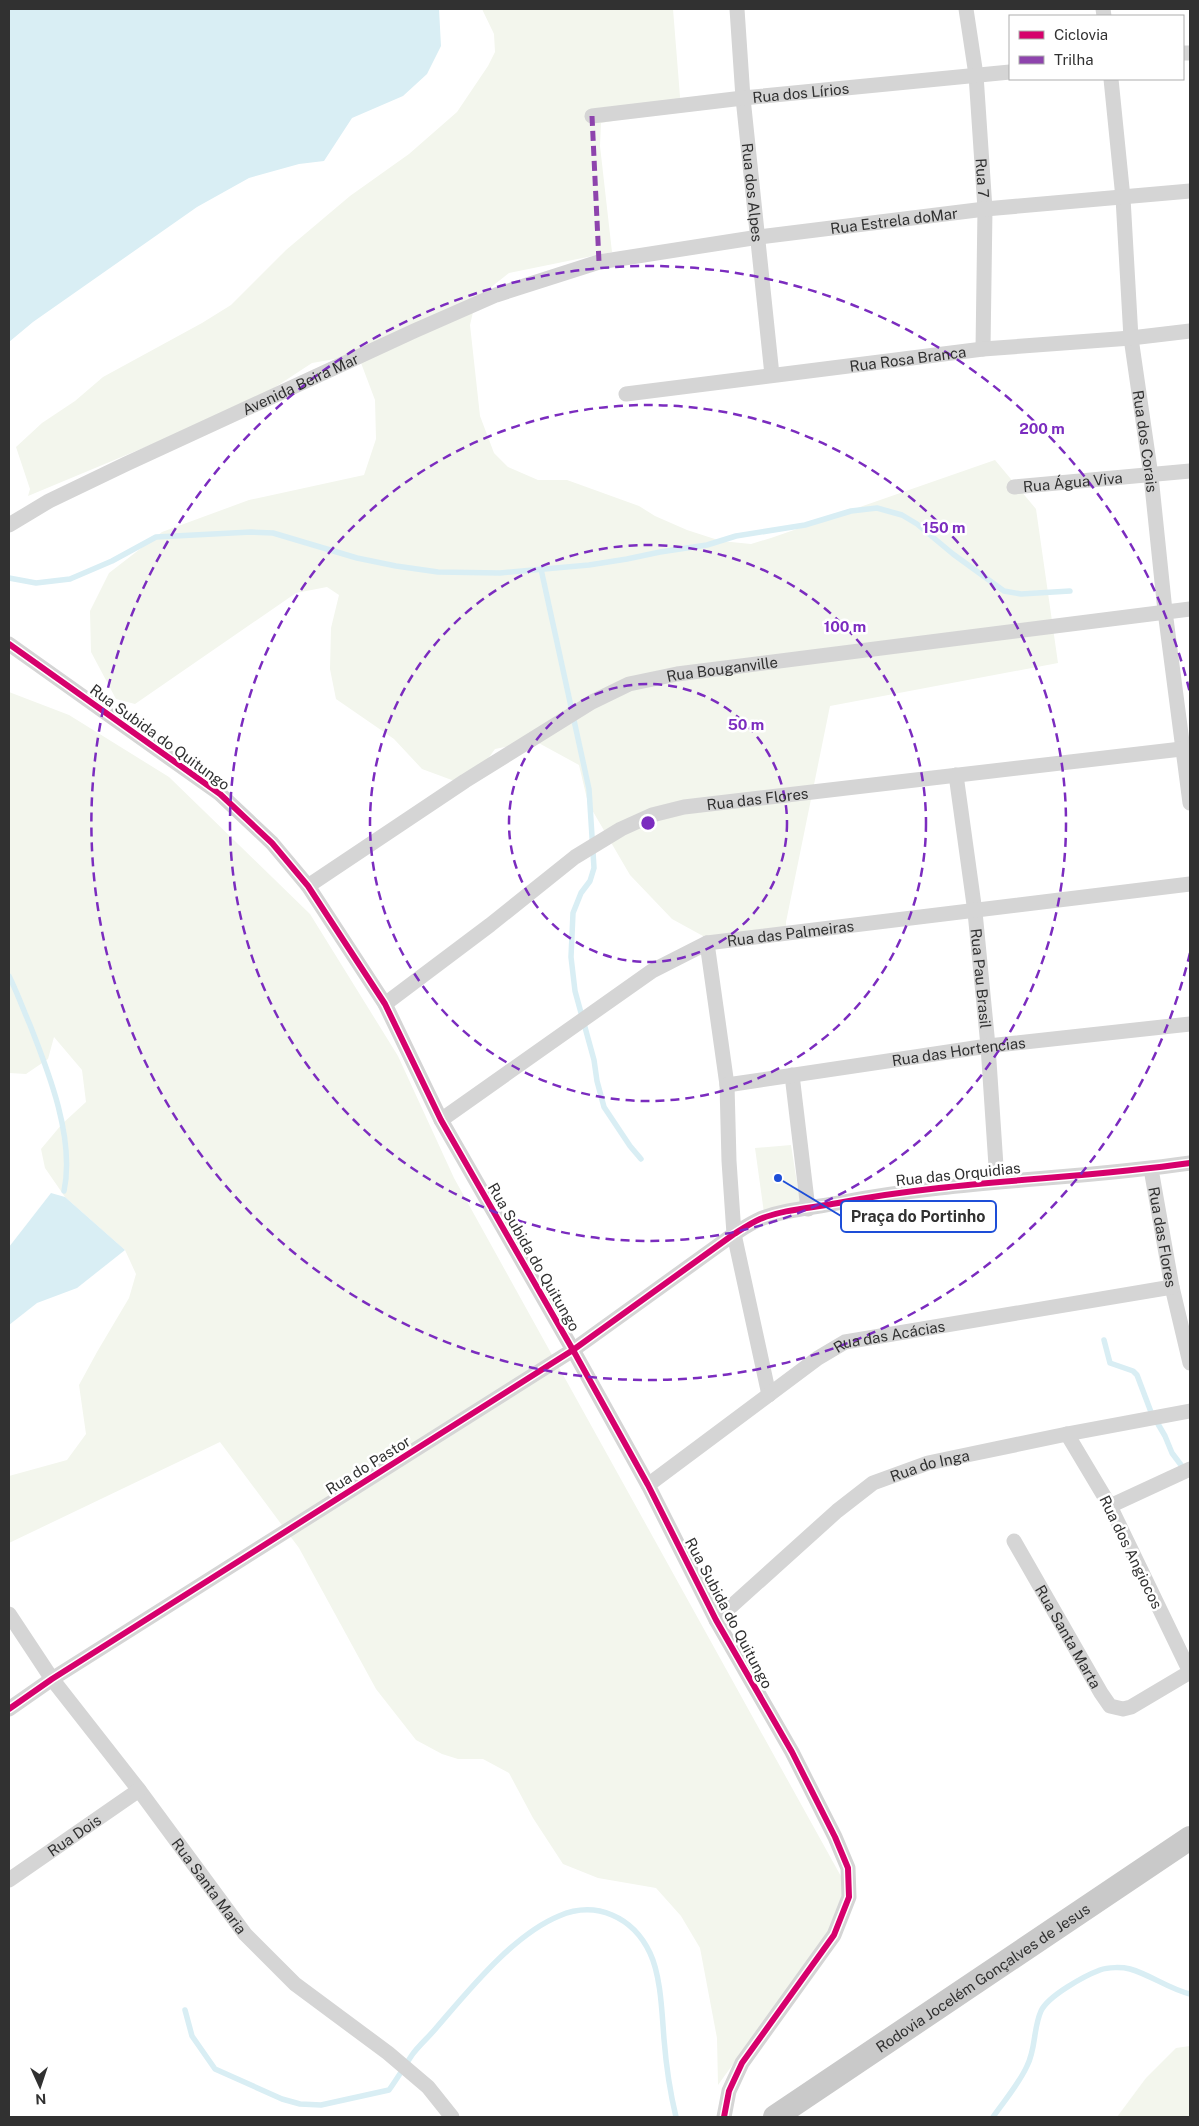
<svg xmlns="http://www.w3.org/2000/svg" width="1199" height="2126" viewBox="0 0 1199 2126" font-family="'Public Sans',sans-serif">
	<rect width="100%" height="100%" fill="#fff"/>
	<g fill="#f3f6ed">
		<polygon points="482,9 673,9 681,109 601,123 600,146 612,252 509,273 476,299 470,325 480,416 494,453 508,467 538,480 567,480 639,506 655,516 687,530 721,541 751,544 771,538 995,460 1036,509 1058,663 830,706 786,922 786,934 772,941 703,936 672,919 630,875 588,803 579,765 535,741 495,749 468,786 422,769 394,739 336,699 330,669 331,628 339,595 327,587 296,593 135,704 116,699 91,652 90,611 109,573 162,532 249,500 364,475 376,439 375,400 358,355 312,363 251,403 28,496 30,489 16,447 42,423 75,401 103,377 202,323 231,305 286,250 350,196 409,154 457,112 488,66 495,52 494,34"/>
		<polygon points="9,692 69,715 169,777 310,914 398,1056 454,1178 853,1898 718,2085 717,2038 700,1948 681,1916 656,1888 598,1878 563,1864 533,1818 509,1773 483,1759 458,1759 442,1754 416,1740 376,1689 299,1548 220,1442 9,1543 9,1476 67,1460 86,1434 79,1385 97,1352 129,1298 136,1274 125,1250 65,1197 45,1168 41,1149 62,1124 86,1102 82,1070 54,1037 48,1059 26,1074 9,1073"/>
		<polygon points="791,1145 801,1208 764,1213 755,1148"/>
		<polygon points="1190,2046 1190,2117 1117,2117 1146,2078 1176,2048"/>
	</g>
	<g fill="#d9eef4">
		<polygon points="9,9 439,9 441,46 427,74 403,96 352,118 324,161 299,164 249,178 197,207 33,322 9,342"/>
		<polygon points="51,1193 65,1197 125,1250 77,1288 37,1303 9,1325 9,1247"/>
	</g>
	<g fill="none" stroke-linecap="round" stroke-linejoin="round">
		<g stroke="#d9eef4" stroke-width="5.5">
			<polyline points="541,569 589,789 594,868 590,881 581,893 573,913 571,957 575,991 594,1060 597,1081 604,1107 630,1146 641,1159"/>
			<polyline points="9,578 36,583 70,579 112,561 156,537 251,532 273,533 357,558 396,566 438,572 500,573 589,565 627,559 660,552 707,545 736,536 805,525 851,511 877,508 902,515 917,524 953,554 1004,591 1021,594 1070,591"/>
			<path d="M9,976C17,992 23,1009 30,1025C49,1073 75,1139 64,1191"/>
			<polyline points="1104,1340 1110,1363 1133,1371 1137,1375 1151,1412 1165,1436 1172,1453 1184,1469"/>
			<path d="M185,2010L192,2036L215,2069L282,2099L300,2104L321,2105L389,2090C397,2079 404,2067 412,2055C419,2045 429,2037 437,2027C469,1990 513,1935 559,1916C596,1900 633,1917 650,1953C661,1976 662,2014 664,2039C666,2064 670,2092 676,2117"/>
			<path d="M993,2117C1004,2101 1019,2084 1027,2066C1036,2049 1033,2029 1041,2011C1048,1996 1084,1976 1100,1970C1108,1967 1122,1967 1130,1969C1151,1975 1169,1989 1190,1994"/>
		</g>
		<g stroke="#d5d5d5" stroke-width="15">
			<path id="s1" d="M737,9L743,98L772,375"/>
			<path id="s2" d="M966,9L976,75L985,209L983,349"/>
			<polyline points="1103,9 1104,16"/>
			<polyline points="1183,53 1190,53"/>
			<path id="s3" d="M1111,79L1123,198L1131,338L1151,476L1165,611L1190,803"/>
			<path id="s4" d="M592,116L743,98L1010,72"/>
			<path id="s5" d="M626,394L983,349L1131,338L1190,331"/>
			<path id="s6" d="M1014,487L1190,471"/>
			<path id="s7" d="M9,525L49,501L126,464L414,331L496,295L599,262L759,237L985,209L1190,191"/>
			<polyline points="9,644 220,794 272,843 308,886 385,1004 441,1120 573,1350 648,1485 716,1620 792,1752 835,1837 848,1868 849,1897 834,1935 742,2063 729,2091 724,2117"/>
			<path id="s8" d="M956,775L975,912L988,1046L997,1181"/>
			<path id="s9" d="M308,886L465,781L592,702L629,684L677,674L1190,609"/>
			<polyline points="707,943 727,1085 729,1161 734,1234 769,1395"/>
			<path id="s10" d="M385,1004L490,925L575,857L621,829L652,815L684,807L1190,748"/>
			<polyline points="792,1075 808,1209"/>
			<path id="s11" d="M727,1085L988,1046L1190,1024"/>
			<path id="s12" d="M441,1120L652,971L707,943L1190,884"/>
			<path id="s13" d="M1151,1169L1172,1287L1190,1363"/>
			<path id="s14" d="M648,1485L818,1358L845,1342L1172,1287"/>
			<polyline points="1110,1506 1190,1469"/>
			<path id="s15" d="M1014,1541L1101,1693L1110,1706L1123,1709L1131,1707L1190,1672L1110,1506L1067,1434"/>
			<path id="s16" d="M9,1614L52,1679L139,1790L245,1934L295,1984L388,2053L428,2087L452,2117"/>
			<path id="s17" d="M716,1620L837,1511L873,1483L928,1463L1067,1434L1190,1411"/>
			<path d="M9,1709L52,1679L573,1350L734,1234C742,1229 751,1223 760,1219C785,1209 813,1208 838,1203C955,1180 1073,1180 1190,1163"/>
			<path id="s18" d="M9,1880L139,1790"/>
		</g>
		<path stroke="#c9c9c9" stroke-width="24" id="s19" d="M775,2117L1190,1838"/>
		<polyline stroke="#8e44ad" stroke-width="5" stroke-dasharray="10 5" stroke-linecap="butt" points="592,116 599,262"/>
		<defs>
			<g id="cycleway">
				<polyline points="9,644 220,794 272,843 308,886 385,1004 441,1120 573,1350 648,1485 716,1620 792,1752 835,1837 848,1868 849,1897 834,1935 742,2063 729,2091 724,2117"/>
				<path d="M9,1709L52,1679L573,1350L734,1234C742,1229 751,1223 760,1219C785,1209 813,1208 838,1203C955,1180 1073,1180 1190,1163"/>
			</g>
		</defs>
		<use href="#cycleway" stroke="#fff" stroke-width="9"/>
		<use href="#cycleway" stroke="#d6006c" stroke-width="6"/>
	</g>
	<g fill="none" stroke="#7b2cbf" stroke-width="2.5" stroke-dasharray="9 6">
		<circle cx="648" cy="823" r="139"/>
		<circle cx="648" cy="823" r="278"/>
		<circle cx="648" cy="823" r="418"/>
		<path d="M1190 953A557 557 0 1 1 1190 693"/>
	</g>
	<g text-anchor="middle" dominant-baseline="central" stroke-width="5" stroke-linejoin="round" paint-order="stroke">
		<g font-size="15" fill="#313131" stroke="#fff">
			<text stroke="none"><textPath href="#s4" startOffset="210">Rua dos Lírios</textPath></text>
			<text stroke="none"><textPath href="#s2" startOffset="170">Rua 7</textPath></text>
			<text stroke="none"><textPath href="#s1" startOffset="184">Rua dos Alpes</textPath></text>
			<text stroke="none"><textPath href="#s7" startOffset="945">Rua Estrela doMar</textPath></text>
			<text stroke="none"><textPath href="#s5" startOffset="284">Rua Rosa Branca</textPath></text>
			<text stroke="none"><textPath href="#s7" startOffset="324">Avenida Beira Mar</textPath></text>
			<text stroke="none"><textPath href="#s3" startOffset="364">Rua dos Corais</textPath></text>
			<text stroke="none"><textPath href="#s6" startOffset="59">Rua Água Viva</textPath></text>
			<text stroke="none"><textPath href="#s9" startOffset="474">Rua Bouganville</textPath></text>
			<text transform="translate(160 737) rotate(36)">Rua Subida do Quitungo</text>
			<text stroke="none"><textPath href="#s10" startOffset="435">Rua das Flores</textPath></text>
			<text stroke="none"><textPath href="#s12" startOffset="404">Rua das Palmeiras</textPath></text>
			<text stroke="none"><textPath href="#s8" startOffset="205">Rua Pau Brasil</textPath></text>
			<text stroke="none"><textPath href="#s11" startOffset="234">Rua das Hortencias</textPath></text>
			<text transform="translate(958 1174) rotate(-6)">Rua das Orquidias</text>
			<text stroke="none"><textPath href="#s13" startOffset="69">Rua das Flores</textPath></text>
			<text transform="translate(534 1257) rotate(60)">Rua Subida do Quitungo</text>
			<text stroke="none"><textPath href="#s14" startOffset="288">Rua das Acácias</textPath></text>
			<text transform="translate(368 1465) rotate(-32)">Rua do Pastor</text>
			<text stroke="none"><textPath href="#s17" startOffset="268">Rua do Inga</textPath></text>
			<text transform="translate(1131 1552) rotate(64)">Rua dos Angiocos</text>
			<text transform="translate(729 1613) rotate(62)">Rua Subida do Quitungo</text>
			<text stroke="none"><textPath href="#s15" startOffset="110">Rua Santa Marta</textPath></text>
			<text stroke="none"><textPath href="#s18" startOffset="79">Rua Dois</textPath></text>
			<text stroke="none"><textPath href="#s16" startOffset="338">Rua Santa Maria</textPath></text>
			<text stroke="none"><textPath href="#s19" startOffset="250">Rodovia Jocelém Gonçalves de Jesus</textPath></text>
		</g>
	</g>
	<circle cx="648" cy="823" r="8" fill="#7b2cbf" stroke="#fff" stroke-width="2.5"/>
	<g font-size="15" text-anchor="middle" font-weight="bold" fill="#7b2cbf" stroke="#fff" stroke-width="5" stroke-linejoin="round" paint-order="stroke">
		<text x="1042" y="434">200 m</text>
		<text x="944" y="533">150 m</text>
		<text x="845" y="632">100 m</text>
		<text x="746" y="730">50 m</text>
	</g>
	<path fill="none" stroke="#1d4ed8" stroke-width="2" d="M778 1178L841 1216"/>
	<circle fill="#1d4ed8" stroke="#fff" stroke-width="2" cx="778" cy="1178" r="5"/>
	<rect fill="#fff" stroke="#1d4ed8" stroke-width="2" x="841" y="1201" width="155" height="31" rx="5"/>
	<g font-size="16" text-anchor="middle" font-weight="bold" fill="#313131">
		<text x="918" y="1222">Praça do Portinho</text>
	</g>
	<rect width="1199" height="2126" fill="none" stroke="#313131" stroke-width="20"/>
	<rect x="1009" y="15" width="175" height="65" fill="#ffffff" stroke="#adadad"/>
	<rect x="1019" y="31" width="25" height="8" fill="#d6006c" stroke="#adadad"/>
	<text x="1054" y="40" font-size="15" fill="#313131">Ciclovia</text>
	<rect x="1019" y="56" width="25" height="8" fill="#8e44ad" stroke="#adadad"/>
	<text x="1054" y="65" font-size="15" fill="#313131">Trilha</text>
	<g transform="translate(40 2086) rotate(177)" stroke="#ffffff" stroke-width="4" paint-order="stroke">
	<path d="M0-4L9 19L0 12L-9 19Z" fill="#313131"/>
	<text y="-8" font-size="14" font-weight="bold" text-anchor="middle" fill="#313131">N</text>
	</g>
</svg>
